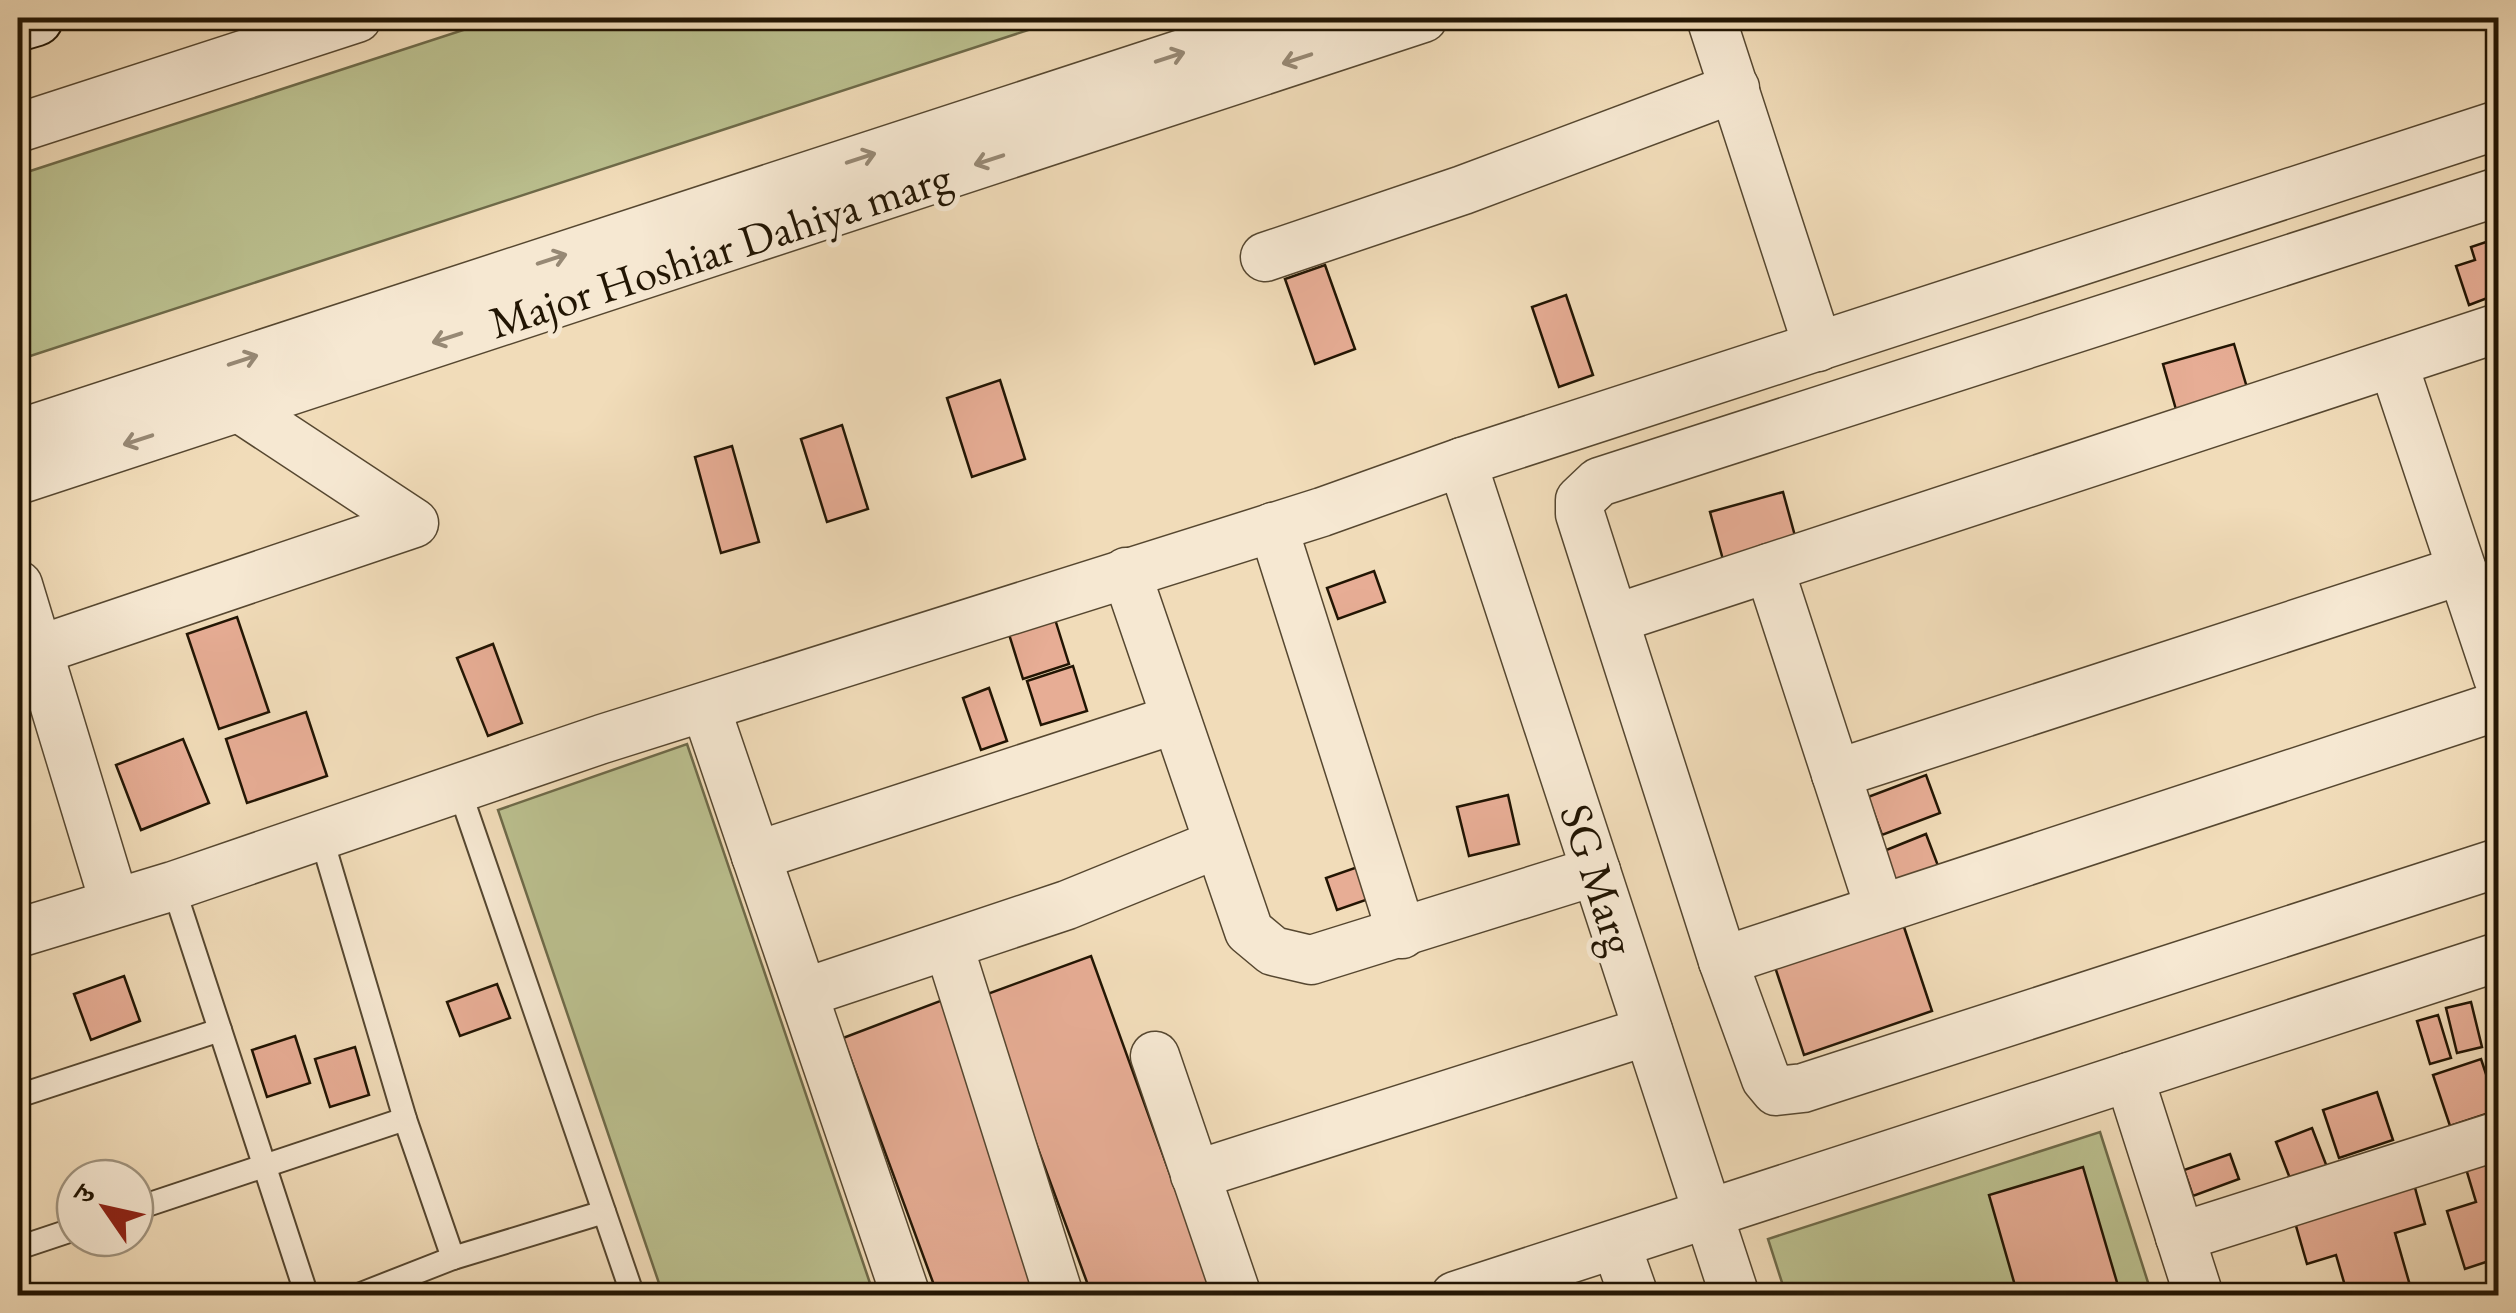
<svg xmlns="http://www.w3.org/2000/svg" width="2516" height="1313" viewBox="0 0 2516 1313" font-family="'EB Garamond','Noto Serif Devanagari',serif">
	<rect width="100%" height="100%" fill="#f1dcb9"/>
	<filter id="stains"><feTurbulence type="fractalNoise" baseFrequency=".002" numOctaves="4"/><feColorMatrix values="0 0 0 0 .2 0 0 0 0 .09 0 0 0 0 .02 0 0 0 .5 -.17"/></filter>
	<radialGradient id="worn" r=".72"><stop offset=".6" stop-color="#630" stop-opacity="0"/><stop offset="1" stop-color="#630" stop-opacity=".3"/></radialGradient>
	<g fill="#bbc08f" stroke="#6e6a49" stroke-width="2.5">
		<polygon points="500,18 1065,18 18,360 18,175"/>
		<polygon points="687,744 874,1295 663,1295 498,810"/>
		<polygon points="2100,1132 2152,1295 1786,1295 1768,1239"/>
	</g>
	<g fill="#e7ad95" stroke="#221503" stroke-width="2.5">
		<polygon points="2498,238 2498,294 2469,305 2456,266 2475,260 2471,247"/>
		<polygon points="1325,265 1355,349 1315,364 1285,279"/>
		<polygon points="1566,295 1593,375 1559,387 1532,307"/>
		<polygon points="2234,344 2248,391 2177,413 2163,364"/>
		<polygon points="1000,380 1025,459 972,477 947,398"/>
		<polygon points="842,425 868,509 827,522 801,439"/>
		<polygon points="732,446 759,542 721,553 695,457"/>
		<polygon points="1783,492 1798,547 1725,567 1710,512"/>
		<polygon points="1374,571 1385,602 1338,619 1327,588"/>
		<polygon points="1054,616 1069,664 1023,679 1008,631"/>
		<polygon points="237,617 269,712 219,729 187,634"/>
		<polygon points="493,644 522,723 488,736 457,658"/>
		<polygon points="1073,666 1087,711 1041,725 1027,681"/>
		<polygon points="989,688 1007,741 981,750 963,698"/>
		<polygon points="306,712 327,776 247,803 226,739"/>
		<polygon points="183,739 209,803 141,830 116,765"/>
		<polygon points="1926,775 1940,813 1882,835 1868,797"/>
		<polygon points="1508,795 1519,844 1469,856 1457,807"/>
		<polygon points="1926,834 1940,871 1883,893 1869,857"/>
		<polygon points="1372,862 1383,894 1337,910 1326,878"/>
		<polygon points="1903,924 1932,1011 1804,1055 1775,967"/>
		<polygon points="1091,956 1214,1296 1092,1296 982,996"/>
		<polygon points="124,976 140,1021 91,1040 74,994"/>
		<polygon points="497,984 510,1018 460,1036 447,1002"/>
		<polygon points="948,998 1056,1295 938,1296 843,1038"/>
		<polygon points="2471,1002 2482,1047 2457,1053 2446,1008"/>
		<polygon points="2438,1015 2451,1058 2430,1064 2417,1021"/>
		<polygon points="295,1036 310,1083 267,1097 252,1050"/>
		<polygon points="355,1047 369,1095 330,1107 315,1059"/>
		<polygon points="2481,1059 2498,1110 2450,1126 2433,1075"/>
		<polygon points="2377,1092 2393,1140 2339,1158 2323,1110"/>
		<polygon points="2312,1128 2327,1167 2291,1181 2276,1142"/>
		<polygon points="2498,1151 2498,1258 2465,1269 2447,1211 2476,1202 2464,1162"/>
		<polygon points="2230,1154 2239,1179 2193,1196 2184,1170"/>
		<polygon points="2083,1167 2121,1296 2018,1296 1989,1195"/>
		<polygon points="2412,1177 2425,1224 2395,1233 2411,1289 2390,1296 2348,1296 2336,1255 2307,1264 2292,1212"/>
	</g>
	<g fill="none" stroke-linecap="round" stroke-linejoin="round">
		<defs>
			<g id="service">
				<polyline points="459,789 633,1296"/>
				<polyline points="321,836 405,1119 453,1258"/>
				<polyline points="173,886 307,1296"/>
				<polyline points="18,1096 220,1030"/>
				<polyline points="135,1209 405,1119"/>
				<polyline points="18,1248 75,1229"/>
				<polyline points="356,1296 453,1258 604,1212"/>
			</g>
			<g id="minor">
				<polyline points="1711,18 1818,347"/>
				<polyline points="18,128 357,18"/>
				<polyline points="2498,192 1599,482 1580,500 1580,514 1723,961 1766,1079 1776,1091 1803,1088 2498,863"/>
				<polyline points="1265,257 1463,190 1735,88"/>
				<polyline points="2393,363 2498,678"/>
				<polyline points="18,434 1292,18"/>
				<polyline points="1462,462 1735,1296"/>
				<polyline points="18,480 1423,18"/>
				<polyline points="1273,527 1402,934"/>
				<polyline points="1769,568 1880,909"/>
				<polyline points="1126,572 1249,931 1273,951 1311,960 1596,871"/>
				<polyline points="18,585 114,901"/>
				<polyline points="1614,619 2498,328"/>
				<polyline points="39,650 414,523 238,407"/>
				<polyline points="706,709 906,1296"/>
				<polyline points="1836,774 2462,570"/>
				<polyline points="756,856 1176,719"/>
				<polyline points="18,933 173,886 602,739 1322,512 1462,462 2498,125"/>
				<polyline points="949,947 1059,1296"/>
				<polyline points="1723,961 2498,706"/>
				<polyline points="804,993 1067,905 1217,844"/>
				<polyline points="1155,1056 1237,1296"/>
				<polyline points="2129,1077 2199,1296"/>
				<polyline points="1195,1175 1648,1031"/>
				<polyline points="2180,1237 2498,1136"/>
				<polyline points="1616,1245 1634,1296"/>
				<polyline points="1455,1296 2498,957"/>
			</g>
			<polyline id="secondary" points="18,23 35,18"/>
		</defs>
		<use href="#service" stroke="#564730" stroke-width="26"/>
		<use href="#minor" stroke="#564730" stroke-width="51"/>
		<use href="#secondary" stroke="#221503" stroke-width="59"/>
		<use href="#service" stroke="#f6e8d2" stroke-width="22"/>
		<use href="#minor" stroke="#f6e8d2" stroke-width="48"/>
		<use href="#secondary" stroke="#f6e8d2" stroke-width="55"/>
	</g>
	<defs><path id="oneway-shaft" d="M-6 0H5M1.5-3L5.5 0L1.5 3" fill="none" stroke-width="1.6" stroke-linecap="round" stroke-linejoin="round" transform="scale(2.5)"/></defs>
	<g stroke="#978975">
		<use href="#oneway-shaft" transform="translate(1170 57) rotate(-18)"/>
		<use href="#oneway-shaft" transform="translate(1297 59) rotate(162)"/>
		<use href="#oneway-shaft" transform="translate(861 158) rotate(-18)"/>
		<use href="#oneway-shaft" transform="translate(989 160) rotate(162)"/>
		<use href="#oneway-shaft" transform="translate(552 259) rotate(-18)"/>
		<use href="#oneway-shaft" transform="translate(447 338) rotate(162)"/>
		<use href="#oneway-shaft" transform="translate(243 360) rotate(-18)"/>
		<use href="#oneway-shaft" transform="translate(138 440) rotate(162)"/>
	</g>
	<g text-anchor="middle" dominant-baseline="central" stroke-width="10" stroke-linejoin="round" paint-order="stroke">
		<g font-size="45" fill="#221503" stroke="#f6e8d2">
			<text transform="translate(720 249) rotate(-18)">Major Hoshiar Dahiya marg</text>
			<text transform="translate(1599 879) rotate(72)">SG Marg</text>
		</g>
	</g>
	<rect width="2516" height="1313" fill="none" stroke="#f1dcb9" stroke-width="60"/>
	<rect x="20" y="20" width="2476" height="1273" fill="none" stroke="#221503" stroke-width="5"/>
	<rect x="30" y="30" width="2456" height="1253" fill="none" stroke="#221503" stroke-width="2.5"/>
	<g transform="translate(105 1208) rotate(304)"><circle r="48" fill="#f6e8d2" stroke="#a1947f" stroke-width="2.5"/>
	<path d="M0-8L18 38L0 25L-18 38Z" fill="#8f2418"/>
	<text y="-15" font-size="28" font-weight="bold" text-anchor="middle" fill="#221503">उ</text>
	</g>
	<rect width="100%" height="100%" filter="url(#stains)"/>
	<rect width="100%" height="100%" fill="url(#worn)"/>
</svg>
